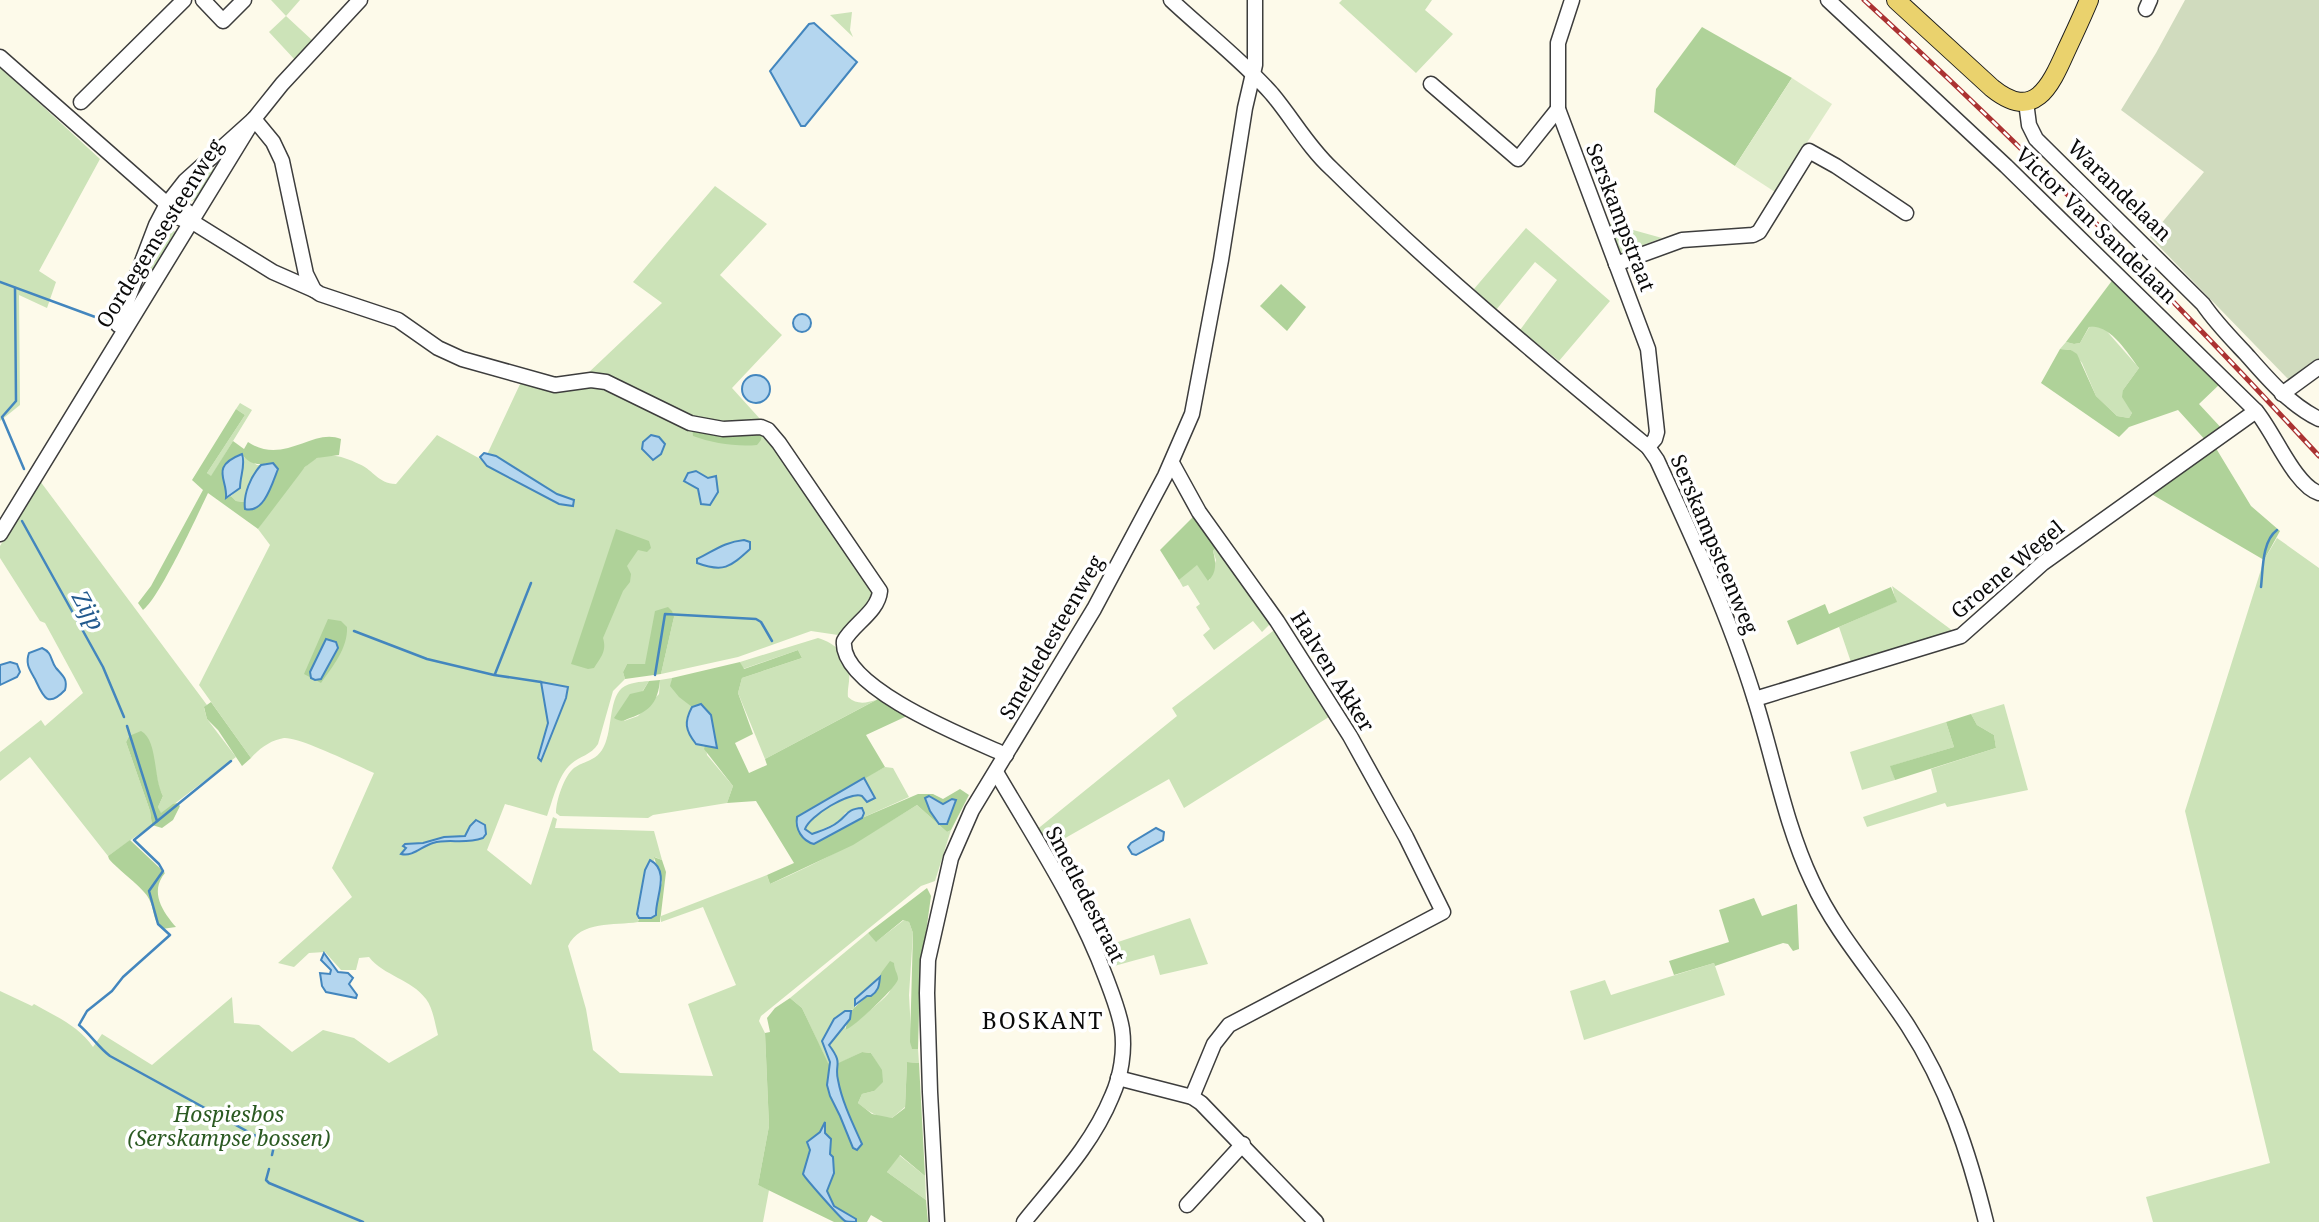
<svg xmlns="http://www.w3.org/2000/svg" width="2319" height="1222" viewBox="0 0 2319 1222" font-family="'Noto Serif',serif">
	<rect width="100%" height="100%" fill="#fdfaea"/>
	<g fill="#cce3b8" fill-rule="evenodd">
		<polygon points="271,0 300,0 286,16 313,41 296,61 269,32 286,16"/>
		<polygon points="1342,0 1432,0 1425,10 1453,34 1416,73 1339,3"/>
		<polygon points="852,12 850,30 853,37 830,15"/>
		<polygon points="0,67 100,159 39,271 56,282 47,308 19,295 20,405 0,421"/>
		<polygon points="211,166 216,171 201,198 191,201 185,192 187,188"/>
		<polygon points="715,186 767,224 720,275 782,335 732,388 761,420 734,426 699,422 586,375 662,303 633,282"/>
		<polygon points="1608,223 1662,238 1620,254"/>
		<polygon points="166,226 172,227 176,234 153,272 150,271 148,266 161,230"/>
		<polygon points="1526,228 1610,301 1559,361 1520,330 1557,280 1535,262 1496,310 1474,289"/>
		<polygon points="2090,326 2104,328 2139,368 2123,390 2132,413 2129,418 2117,416 2096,396 2082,363 2071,350 2060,349 2066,342 2074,344 2080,343"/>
		<path d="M521,382L599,386L670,417L762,432L770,438L874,590L872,602L843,633L838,635L811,631L738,657L661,674L674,617L645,664H627L623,672L625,679L613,691L598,744C591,755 580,756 571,764C558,775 553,800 547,816L505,804L487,850L531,885L553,817L557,819L555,828L654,831L662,860L655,857L654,861L650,860C643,879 637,902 638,922C614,926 581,920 568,946L586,1009L593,1050L620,1073L713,1076L688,1004L736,985L703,907L661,922V916L767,875L770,884C822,862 869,835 917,805L947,832L951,830L935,881L921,886L761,1016L759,1021L765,1033L769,1126L758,1185L769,1190L763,1222H0V991L32,1006L34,1004C55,1016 79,1026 93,1047L102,1034L152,1065L232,997L234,1023L259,1025L292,1052L323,1030L354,1038L389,1063L438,1035C435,1024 433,1008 426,999C411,979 384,976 369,957L359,958L356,970H341L325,952L309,953L294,967L278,963L352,897L332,868L374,773C356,765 300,737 284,738C271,740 260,748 251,758L199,685L270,545L258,529C268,514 302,464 317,458C332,452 346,458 359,464C375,471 377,483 396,484L437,435L484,461Z"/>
		<polygon points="240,403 252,410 211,477 207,473 245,415 236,409"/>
		<polygon points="244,457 257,465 261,465 252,478 244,502 236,501 231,496 240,488"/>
		<polygon points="40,481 207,705 204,708 207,719 236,757 161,814 158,807 163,796 159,788 154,763 129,736 126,742 150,811 152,825 108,856 30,757 0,781 0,752 41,720 45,726 83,693 45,623 40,621 0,558 0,546"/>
		<polygon points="2277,538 2319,568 2319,1222 2153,1222 2146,1197 2270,1163 2185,811 2264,560"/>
		<polygon points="1218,545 1271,623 1262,632 1253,621 1214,650 1203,635 1210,629 1196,607 1200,604 1188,585 1183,587 1179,580 1197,564 1209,581 1216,560 1213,551"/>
		<polygon points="1892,586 1953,631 1955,636 1853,668 1839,627 1896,602"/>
		<polygon points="1273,631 1282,635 1332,715 1184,808 1169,779 1046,849 1035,831 1177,716 1172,708"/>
		<path d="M818,638C835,643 848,655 849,674C850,682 847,689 848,697C857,705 866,703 876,700L765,759L738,693L742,678L802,658L798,650L743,669L740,662Z"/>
		<path d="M672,678L671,686L701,704L707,755L733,786L727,803L653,815L648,818L560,816L556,813C556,801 564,776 574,768C584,761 595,761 602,750C613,734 608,700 622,688C630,682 640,682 649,681L624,721L638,716L659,694L660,680Z"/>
		<polygon points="2004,704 2028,790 1947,807 1945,803 1867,827 1863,817 1937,792 1931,769 1996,748 1994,735 1977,725 1971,714"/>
		<polygon points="1946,722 1954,747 1891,766 1895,780 1862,790 1850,752"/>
		<path d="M885,767L893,768L909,797L862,818L864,813L857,808L845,813L840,821L812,834L805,829C810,811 840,800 857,793L865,798H875L864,778Z"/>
		<polygon points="1190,918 1208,964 1160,975 1154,955 1107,968 1100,948"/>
		<path d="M904,920L909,922L913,933L909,995L912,1049H918L919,1063L907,1062L905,1107L892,1118C878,1118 869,1112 858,1103L862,1094L874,1091L881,1070L871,1053L862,1052L830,1068L802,1008L790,998L868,933L877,941ZM893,967L896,972C894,979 892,989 888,994C885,998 849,1029 845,1030V1024L829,1045L822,1041C831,1020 836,1017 855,1008V999L880,977L881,973Z"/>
		<polygon points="1714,963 1725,995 1584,1040 1570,991 1605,980 1611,995"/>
		<polygon points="899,1155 925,1176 926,1200 887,1172"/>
	</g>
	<g fill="#afd299" fill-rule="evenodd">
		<polygon points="1702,27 1792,78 1735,166 1654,112 1656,89"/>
		<path d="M2114,278L2222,382L2199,404L2225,432L2208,443L2178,410L2129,427L2119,437L2041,383L2060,349L2071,350L2077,354L2096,396L2117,416L2129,418L2132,413L2122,397L2123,390L2139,368C2127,353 2111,324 2089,327L2080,343L2074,344L2066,342Z"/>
		<polygon points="1281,284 1306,307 1287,331 1260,306"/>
		<path d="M236,409L245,415L207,473L211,476L233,441L244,449L248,442C284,466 313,427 341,439L339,455L317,458L305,467L258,529L208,493C198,514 159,599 143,610L138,603L151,586L203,490L192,480ZM242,454C250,466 260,465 273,463L278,469L274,481L245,509L244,502L236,501L231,496L227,498V490L222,473L230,460Z"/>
		<path d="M692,426L762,432L761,440L757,445C736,447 712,443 693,436Z"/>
		<polygon points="2214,445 2251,506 2280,531 2264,560 2148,492"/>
		<path d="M1196,514L1218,545L1213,551C1216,562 1217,573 1208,581L1197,565L1179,580L1160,550Z"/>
		<path d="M616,529L649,541L651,548L647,552L638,550L627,566L631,574L630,582L623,591L603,638C607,651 601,657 594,668L588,669L571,664Z"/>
		<polygon points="1891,587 1897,602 1797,645 1787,621 1825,604 1829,614"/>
		<polygon points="668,607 672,611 674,617 661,674 625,679 623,672 627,664 645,664 655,611"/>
		<path d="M328,619L341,621L347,627C348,648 333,666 321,683L304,674Z"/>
		<polygon points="798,650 802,658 742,678 738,693 753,734 735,743 749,773 767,765 765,759 880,698 907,716 866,735 885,767 797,817 814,844 862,818 918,794 933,794 943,799 960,789 969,795 951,830 947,832 917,805 853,845 770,884 767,875 794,863 756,801 727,803 733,786 704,749 707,740 701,704 692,707 679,697 670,686 672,678 740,662 744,669"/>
		<path d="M660,680C658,701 651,711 630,718C623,721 621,722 614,718L630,694L643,691L649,681Z"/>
		<polygon points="211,702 251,758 242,766 218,730 207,719 204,707"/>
		<polygon points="1971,714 1977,725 1994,735 1996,748 1895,780 1890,766 1954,747 1946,722"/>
		<path d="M141,731C158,740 153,778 163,796L158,807L161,813L173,804L177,803L180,806L173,820L162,828L152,825L150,811L126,742L129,736Z"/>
		<path d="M130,840L165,873C149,892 163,912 176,927L162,929C152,920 155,910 149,899C145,889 117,869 109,859L108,856Z"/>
		<polygon points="654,857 662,860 666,872 660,922 638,922 639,918 651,918 662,882"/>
		<polygon points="927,888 931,896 920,976 918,1049 912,1049 910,1042 913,933 909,922 903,920 876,942 868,933"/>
		<polygon points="1754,898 1762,916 1797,904 1799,949 1793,951 1788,944 1783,943 1715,966 1714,963 1674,975 1669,961 1729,942 1719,910"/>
		<path d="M890,961L894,963C894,969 898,974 898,979C897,987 852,1029 845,1030L851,1011L867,996H871L881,973Z"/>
		<polygon points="790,998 802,1008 830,1067 862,1052 871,1053 882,1070 883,1082 874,1091 862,1094 858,1103 872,1114 892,1118 905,1108 907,1062 919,1063 925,1176 900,1155 887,1172 926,1200 928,1222 883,1222 871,1215 867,1222 834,1222 758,1185 769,1126 765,1033 770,1032 767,1018 775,1008"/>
	</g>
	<polygon fill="#d0dbbe" points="2185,0 2319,0 2319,362 2291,382 2150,237 2204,172 2121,110 2156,53"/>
	<polygon fill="#ddebc9" points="1792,78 1832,104 1775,192 1735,166"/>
	<g fill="#b4d6ef" stroke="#4386be" stroke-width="2">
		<polygon points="814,23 857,62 805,126 801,126 770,71 809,24"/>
		<circle cx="802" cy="323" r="9"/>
		<circle cx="756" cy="389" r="14"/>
		<polygon points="651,435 659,437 665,444 661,454 653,460 642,449 643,442"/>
		<polygon points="484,453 496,456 557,494 574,500 573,506 559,504 487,466 480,457"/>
		<path d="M242,454C246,464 240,476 240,488L226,498C228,479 209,467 242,454Z"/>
		<path d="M273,463L278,469C272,484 264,514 245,509C243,494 251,476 261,465Z"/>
		<polygon points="696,471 708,478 716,476 718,492 710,505 701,504 698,489 684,481 688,473"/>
		<path d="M744,540L750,542V549C730,567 724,573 697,563V559C714,551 724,542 744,540Z"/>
		<polygon points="326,639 336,642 338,648 321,679 315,680 311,678 310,672"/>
		<path d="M42,648C53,653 50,660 56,668C63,676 68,679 65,690C47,709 43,696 35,679C30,670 25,664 29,653Z"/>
		<polygon points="10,662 17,664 20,672 17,677 0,685 0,665"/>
		<polygon points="541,682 568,687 566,698 541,761 538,758 548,723"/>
		<path d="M701,704L711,715L717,748L696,744C685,730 684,722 692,707Z"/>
		<path d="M864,778L875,798L867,802L862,796C850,791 809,816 805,829L812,834C820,831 831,828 838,822C848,815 846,809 862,808L864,813L862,818L814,844C802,841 795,829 797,817Z"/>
		<polygon points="929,796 943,804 952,799 956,800 947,824 939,824 930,811 925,798"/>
		<path d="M476,820L485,825L486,834L483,838C462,845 451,838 433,843C422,846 413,857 401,854L406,848L403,846L405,844L423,843L444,837L465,836L470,826Z"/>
		<polygon points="1156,828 1164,832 1163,840 1136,855 1132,854 1128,847 1131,843"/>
		<path d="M650,860C671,871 655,898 656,915L651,918H639L637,914L645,870Z"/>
		<polygon points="324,953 338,972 348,973 353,978 349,984 357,995 356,998 326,992 322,986 320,973 330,974 331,970 321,960"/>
		<path d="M880,977C879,986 879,990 871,996H867L855,1005V999Z"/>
		<path d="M845,1011H851L850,1019L829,1045C844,1065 834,1063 838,1080C842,1102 853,1124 862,1144L857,1150L853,1148L840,1116L830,1096L827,1085L830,1062L822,1041L834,1019Z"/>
		<path d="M825,1122V1133L831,1139L830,1154L833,1157L834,1173L827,1191L834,1206L856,1219V1222C853,1222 847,1222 845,1221C841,1219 805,1178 803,1174L810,1150L807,1142L820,1132Z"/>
	</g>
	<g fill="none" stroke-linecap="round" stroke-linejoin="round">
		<g stroke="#4386be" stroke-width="2.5">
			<polyline points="0,282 106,321"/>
			<polyline points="15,288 16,401 2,417 24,469"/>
			<polyline points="22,521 103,667 124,717"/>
			<path d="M2261,587C2263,569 2262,541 2277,530"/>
			<polyline points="354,631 427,659 494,675 541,682"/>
			<polyline points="495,674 531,583"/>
			<polyline points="655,675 665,614 756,619 761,622 772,641"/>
			<polyline points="127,726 157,821"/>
			<path d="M231,761L134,840L159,864L163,871L149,891L158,924L170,935L123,977L112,991L87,1011L79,1025C91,1035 98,1047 110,1056L274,1146L272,1155"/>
			<polyline points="269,1169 266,1180 269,1183 363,1222"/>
		</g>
		<defs>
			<g id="minor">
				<polyline points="203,0 223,21 244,0"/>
				<path d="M1171,0C1204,31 1242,60 1272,94C1293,119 1308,147 1332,169C1432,268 1540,358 1648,447L1657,460C1693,538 1730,618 1755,700C1774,760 1785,824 1812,881C1836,934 1877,978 1908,1026C1947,1086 1969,1153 1986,1222"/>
				<polyline points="1572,0 1558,43 1558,109 1648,349 1657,432 1655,439 1648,447"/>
				<path d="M1828,0L2006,166L2256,411C2274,432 2295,486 2319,493"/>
				<polyline points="2146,9 2150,0"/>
				<path d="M0,57L167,204C173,215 179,220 191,221L273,272L314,290"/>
				<polyline points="1431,84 1518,159 1558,109"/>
				<polyline points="81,102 184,0"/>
				<path d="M2026,102L2029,125L2036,139L2203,304C2216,323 2231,338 2246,354C2268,379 2289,404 2319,419"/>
				<path d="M254,119L273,142L282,161L306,274L314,290L320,294L398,320L438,348L462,359L555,385L591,380L606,382L690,423L723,429L761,427L768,430L779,443L880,591C878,612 853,624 844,641C839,688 970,739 1006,755"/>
				<polyline points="167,204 175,203 188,212 191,221"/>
				<polyline points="1616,264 1682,240 1753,235 1759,232 1809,151 1836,166 1906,213"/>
				<polyline points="118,325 156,225 167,204 185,181 254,119 282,84 360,0"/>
				<polyline points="2282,394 2319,367"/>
				<polyline points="1172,463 1199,512 1277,621 1350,736 1406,837 1443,912 1229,1025 1214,1044 1192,1097"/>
				<polyline points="0,534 254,119"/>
				<polyline points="1755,699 1961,636 2043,563 2256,411"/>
				<path d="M996,772C1035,839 1079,905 1106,978C1112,994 1119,1011 1122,1029C1125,1051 1121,1076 1112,1096C1092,1145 1056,1182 1024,1222"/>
				<polyline points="1118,1078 1192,1097 1201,1103 1316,1222"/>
				<polyline points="1187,1205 1243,1144"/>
				<polyline points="937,1222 930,1092 927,993 928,960 951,858 972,810 1094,609 1165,476 1192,414 1221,260 1245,108 1255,65 1255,0"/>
			</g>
			<path id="major" d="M1896,0L1992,88C2034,122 2050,87 2066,51C2074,34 2082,17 2089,0"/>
		</defs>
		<use href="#minor" stroke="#3d3d3d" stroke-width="17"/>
		<use href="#major" stroke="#1b1b1b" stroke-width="20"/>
		<use href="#minor" stroke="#fff" stroke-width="14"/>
		<use href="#major" stroke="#ead26d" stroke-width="18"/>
		<defs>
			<path id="rail" d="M1864,0C2022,145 2173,298 2319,456"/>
		</defs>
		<use href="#rail" stroke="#ab3232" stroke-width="5"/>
		<use href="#rail" stroke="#fff" stroke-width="2.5" stroke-dasharray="8" stroke-linecap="butt"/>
	</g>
	<g text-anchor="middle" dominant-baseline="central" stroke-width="7" stroke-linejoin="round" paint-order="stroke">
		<g font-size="21" fill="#0a0a0a" stroke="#fff">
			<text transform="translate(2120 190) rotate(44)">Warandelaan</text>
			<text transform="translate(1621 217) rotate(69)">Serskampstraat</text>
			<text transform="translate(2097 225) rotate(44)">Victor Van Sandelaan</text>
			<text transform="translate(159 233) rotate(-58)">Oordegemsesteenweg</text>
			<text transform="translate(1715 544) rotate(67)">Serskampsteenweg</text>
			<text transform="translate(2007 569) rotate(-40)">Groene Wegel</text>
			<text transform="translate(1051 637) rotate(-60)">Smetledesteenweg</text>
			<text transform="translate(1333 671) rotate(58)">Halven Akker</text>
			<text transform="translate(1086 894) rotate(63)">Smetledestraat</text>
		</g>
		<g font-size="21" font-style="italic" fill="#2b5a22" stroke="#fff">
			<text x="229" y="1114">Hospiesbos<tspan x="229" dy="24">(Serskampse bossen)</tspan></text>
		</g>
		<g font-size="23" font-style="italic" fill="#22598e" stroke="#fff">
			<text transform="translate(89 610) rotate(61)">Zijp</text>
		</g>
		<g font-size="23" letter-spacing="2" fill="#0a0a0a" stroke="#fff">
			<text x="1043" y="1020">BOSKANT</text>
		</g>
	</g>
</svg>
